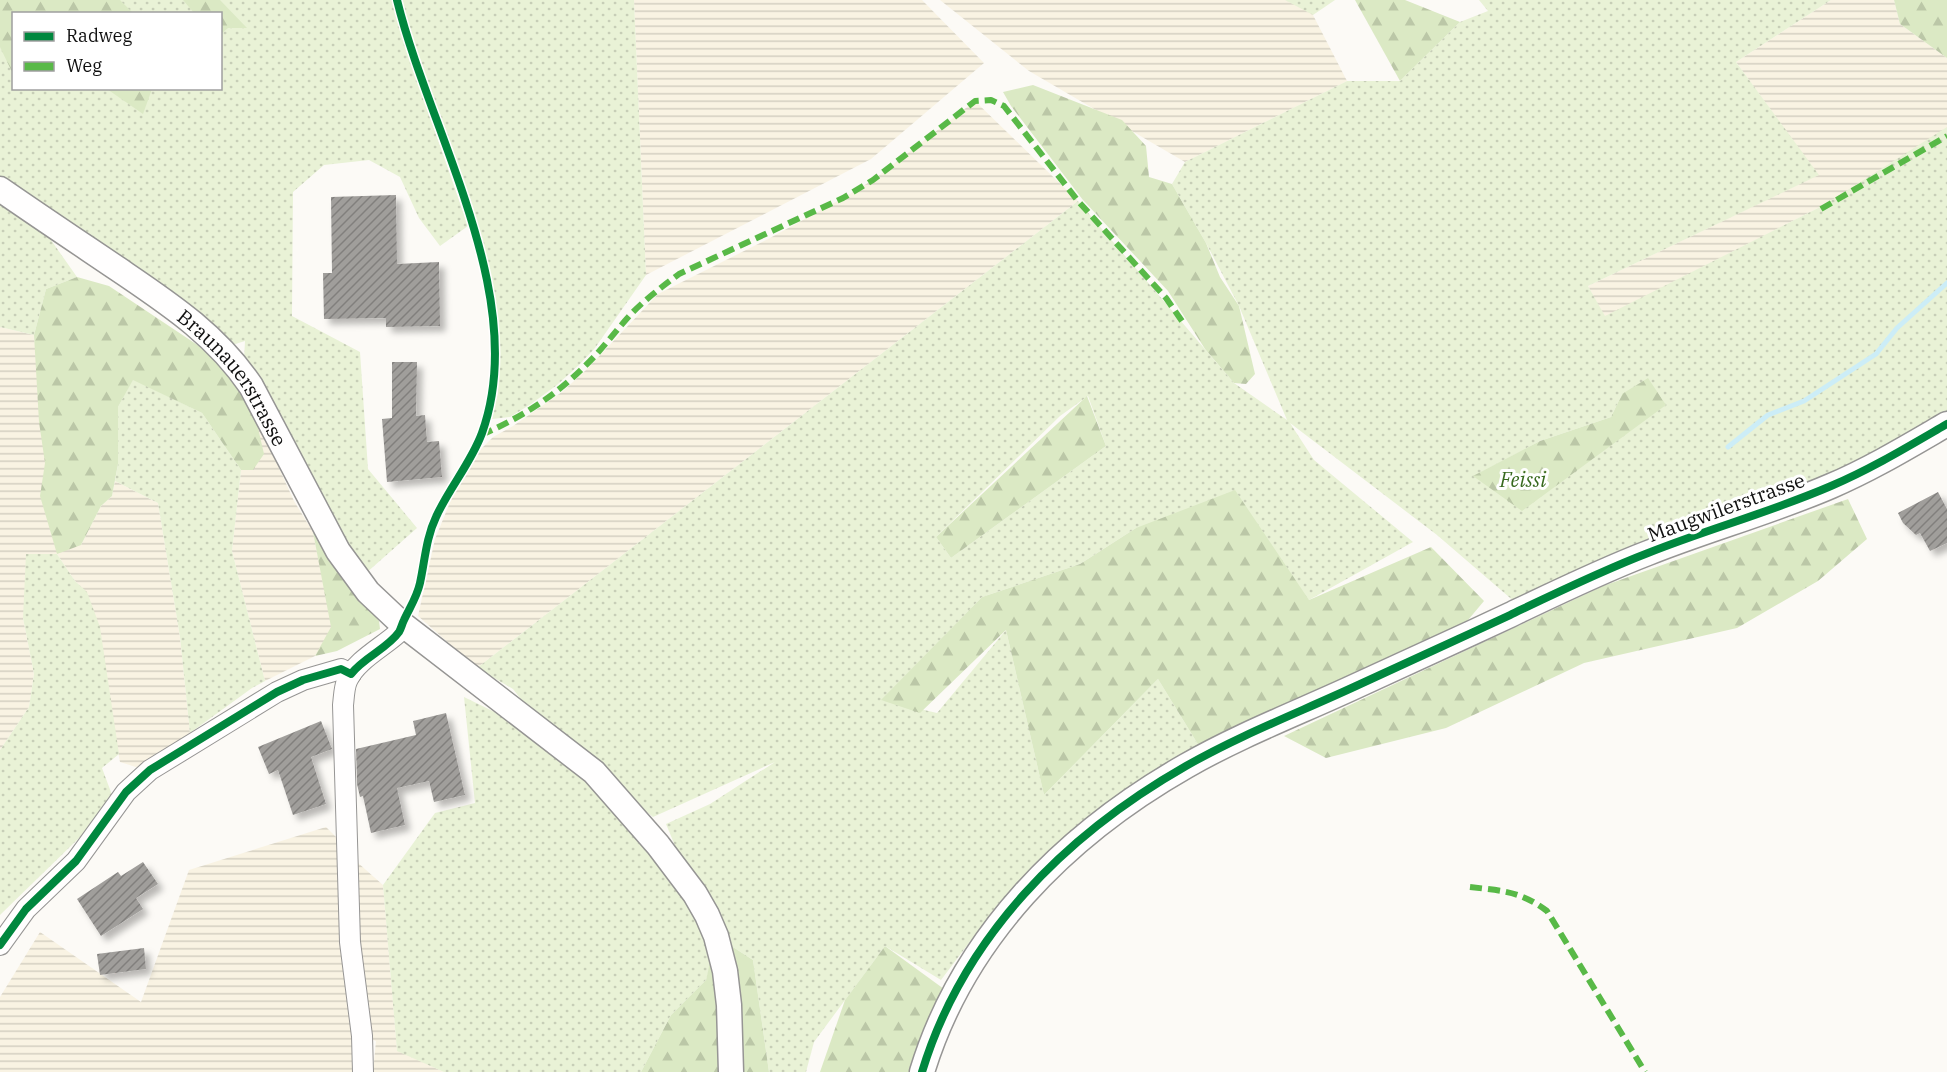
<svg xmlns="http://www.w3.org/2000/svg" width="1947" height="1072" viewBox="0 0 1947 1072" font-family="'IBM Plex Serif',serif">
	<defs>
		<pattern id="farmland-rules" width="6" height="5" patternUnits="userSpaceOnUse" patternTransform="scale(1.5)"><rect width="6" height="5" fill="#f9f3e3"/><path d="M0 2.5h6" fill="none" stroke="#d4cfc2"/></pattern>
		<pattern id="grass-dots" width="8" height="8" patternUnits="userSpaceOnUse" patternTransform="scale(1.5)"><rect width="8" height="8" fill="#e9f2d6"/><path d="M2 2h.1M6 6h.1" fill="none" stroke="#c7ceb7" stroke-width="1.8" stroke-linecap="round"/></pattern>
		<pattern id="forest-firs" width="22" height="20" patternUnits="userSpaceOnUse" patternTransform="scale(1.5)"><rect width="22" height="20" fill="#dbe9c4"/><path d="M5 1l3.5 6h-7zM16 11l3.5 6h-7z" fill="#bbc7a7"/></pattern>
		<pattern id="building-hatch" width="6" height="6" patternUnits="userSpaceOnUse" patternTransform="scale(1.5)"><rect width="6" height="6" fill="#a09e9b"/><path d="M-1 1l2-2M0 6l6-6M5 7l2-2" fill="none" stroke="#817f7d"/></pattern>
		<filter id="shadow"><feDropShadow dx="5.5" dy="5.5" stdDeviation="3" flood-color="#0004"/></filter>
	</defs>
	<rect width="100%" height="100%" fill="#fcfaf6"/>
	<g fill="url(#farmland-rules)">
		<polygon points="634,0 922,0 984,63 871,159 646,275"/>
		<polygon points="940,0 1296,0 1313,15 1347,81 1185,162 1029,71"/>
		<polygon points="1831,0 1894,0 1900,24 1947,58 1947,133 1824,205 1605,317 1588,286 1818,175 1736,62"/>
		<polygon points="975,101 1078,201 477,668 418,616 435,539 453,495 478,452 493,437 513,426 562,392 586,370 658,294 770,238 843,198 873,180"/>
		<polygon points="0,327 34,335 46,463 81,545 101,506 112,496 115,481 158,503 180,637 190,733 142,769 120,762 87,593 75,581 57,554 23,618 34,674 29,707 0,750"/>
		<polygon points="255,415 294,501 313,532 332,628 315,656 265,681 232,551 241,470 253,470"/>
		<polygon points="326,827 347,848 348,854 383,885 397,1050 444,1072 373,1072 376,1041 362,1036 357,1072 0,1072 0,997 40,932 141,1002 189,870"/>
	</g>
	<g fill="url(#grass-dots)" fill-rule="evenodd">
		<path d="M0,0H393L412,65L468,226L440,246L419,218L400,177L369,160L324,165L293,192L292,316L360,352L368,469L417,528L365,574L244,360L245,341L232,345L185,301L0,179ZM14,14H220V88H14Z"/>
		<path d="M402,0H634L646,275L595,348L579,365L557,385L531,404L510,417L492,419C491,409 497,402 498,392C500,351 498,310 489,269C470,177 422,92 402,0Z"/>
		<polygon points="1285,0 1335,0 1313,15"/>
		<path d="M1479,0H1831L1736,62L1819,175L1588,286L1605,316L1824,205L1947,127V416L1892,448L1516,603L1437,535L1290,423L1314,460L1413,542L1309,600L1136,528L1080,564L982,597L882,700L937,713L1006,630L1044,795L1158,679L1199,746L999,903L941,980L885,946L814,1042L806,1072H769L753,960L716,936L695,894L666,824L710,804L775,762L653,817L553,740L513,689L477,668L1078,201L1234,383L1287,420L1239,306L1206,243L1172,184L1185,162L1347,81H1400L1460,22L1488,11ZM1622,394L1666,405L1474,476L1540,441L1611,417ZM1088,396L1106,446L951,558L936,537L1060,416Z"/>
		<polygon points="0,200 46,233 77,277 46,289 34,335 0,327"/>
		<polygon points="133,379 202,413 241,470 232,551 265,681 252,688 190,733 180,637 158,503 115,481 118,464 118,407"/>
		<polygon points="26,554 57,554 75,581 87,592 100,627 119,754 102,768 115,803 0,915 0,750 29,707 34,674 23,618"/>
		<polygon points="464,697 517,723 601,787 694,904 713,956 706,980 671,1015 641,1072 444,1072 397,1051 383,885 435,813 475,803"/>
	</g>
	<g fill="url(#forest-firs)">
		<polygon points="0,0 120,0 133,13 14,14 13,74 0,47"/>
		<polygon points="183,0 220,0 247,28 228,28 221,34 220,14 194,13"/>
		<polygon points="1355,0 1405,0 1460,22 1400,81"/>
		<polygon points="1894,0 1947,0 1947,58 1900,24"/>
		<polygon points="1033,85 1122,120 1146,146 1149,177 1172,184 1206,243 1220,277 1239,306 1255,374 1246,384 1234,383 1205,349 1168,291 1083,200 1011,106 1003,92"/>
		<polygon points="107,89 152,89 143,114"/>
		<polygon points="77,277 109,286 199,346 228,373 255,415 264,454 253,470 241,470 202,413 133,380 118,407 118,464 112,496 101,506 81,545 57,554 40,496 45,463 39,422 34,335 46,289"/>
		<polygon points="1648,378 1666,405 1522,511 1473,476 1540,441 1611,417 1622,394"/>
		<polygon points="1087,396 1106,446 951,558 936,537"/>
		<polygon points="1235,490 1309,600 1431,547 1484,601 1463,626 1199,746 1158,679 1044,795 1006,630 920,713 881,700 982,597 1080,564 1136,528"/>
		<polygon points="1848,499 1867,539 1818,581 1737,628 1584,663 1446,728 1326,758 1284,736 1603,586"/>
		<polygon points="313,532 379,621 380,629 337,651 315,656 331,627"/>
		<polygon points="716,936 753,960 769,1072 641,1072 671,1015 706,980"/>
		<polygon points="885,946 944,989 914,1072 820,1072 845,1000"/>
	</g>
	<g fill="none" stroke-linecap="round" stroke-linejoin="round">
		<polyline stroke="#ccedf7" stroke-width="5" points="1728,447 1768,415 1804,401 1876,354 1897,328 1947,283"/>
	</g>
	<g fill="url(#building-hatch)" filter="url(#shadow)">
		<polygon points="396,195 397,264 439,262 440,326 386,327 386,318 324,319 323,273 332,273 331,197"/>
		<polygon points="392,362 417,362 416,416 425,415 427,442 439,441 442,477 387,482 382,419 392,418"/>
		<polygon points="1938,492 1947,509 1947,543 1930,551 1920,533 1916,535 1903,523 1898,513"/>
		<polygon points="446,713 465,795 434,802 429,781 397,788 405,825 371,833 363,796 360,797 357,784 356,749 416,735 413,721"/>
		<polygon points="321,721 332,749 311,757 326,804 293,815 278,770 269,774 258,747"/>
		<polygon points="143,862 158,884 136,898 143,909 101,936 77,899 118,872 121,876"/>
		<polygon points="144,948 146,969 100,975 97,954"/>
	</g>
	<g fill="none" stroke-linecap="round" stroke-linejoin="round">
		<defs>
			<g id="minor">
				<polyline points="0,945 26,909 76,861 126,792 150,770 277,692 303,680 341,669 351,674"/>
				<path d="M363,1072L362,1036L350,942L343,705C344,697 344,688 347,681C355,661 383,647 398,633L402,624"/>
			</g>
			<g id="tertiary">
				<path id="s1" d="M0,189C39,216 78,242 118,269C168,303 216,334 251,386L338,551L368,592L402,624L594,772L658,845L695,894L707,915L716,936L725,971L729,1005L731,1072"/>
				<path d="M922,1072C963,937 1065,835 1186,766C1240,735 1300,712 1356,686C1408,662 1459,639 1510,615C1556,593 1601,571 1648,553C1708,529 1771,512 1831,486C1871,469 1909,446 1947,424"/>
			</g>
		</defs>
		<use href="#minor" stroke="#969594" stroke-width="22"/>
		<use href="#tertiary" stroke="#969594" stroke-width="27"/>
		<use href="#minor" stroke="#fffefe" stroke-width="20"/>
		<use href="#tertiary" stroke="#fffefe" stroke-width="24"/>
		<g stroke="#58b947" stroke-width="6" stroke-dasharray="12 6" stroke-linecap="butt">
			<polyline points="1821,209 1947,136"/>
			<path d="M481,435C520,418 554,397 584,367C602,350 616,330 633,312C647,298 663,286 679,274L843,198L873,180L975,101L991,100L1004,106L1078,201L1166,298L1184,324"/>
			<path d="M1470,887C1503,891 1520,891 1547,911L1645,1072"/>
		</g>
		<defs>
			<g id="cycleway">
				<path d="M0,945L26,909L76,861L126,792L150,770L277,692L303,680L341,669L351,674C364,657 387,649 399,632C401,629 402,624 404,620C410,607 417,597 420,583C425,560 426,538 436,517C449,488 471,463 482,433C531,298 429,131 397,0"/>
				<path d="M922,1072C963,937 1065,835 1186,766C1240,735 1300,712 1356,686C1408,662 1459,639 1510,615C1556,593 1601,571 1648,553C1708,529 1771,512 1831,486C1871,469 1909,446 1947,424"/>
			</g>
		</defs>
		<use href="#cycleway" stroke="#fff" stroke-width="11"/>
		<use href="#cycleway" stroke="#00873e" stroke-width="8"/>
	</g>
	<g text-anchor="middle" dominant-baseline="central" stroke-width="6" stroke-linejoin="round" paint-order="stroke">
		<g font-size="20" fill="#101010" stroke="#fff">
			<text stroke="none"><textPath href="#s1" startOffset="303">Braunauerstrasse</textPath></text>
			<text transform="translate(1726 507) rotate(-20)">Maugwilerstrasse</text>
		</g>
		<g font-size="20" font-style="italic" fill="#386a1f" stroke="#fff">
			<text x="1523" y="479">Feissi</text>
		</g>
	</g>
	<rect x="12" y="12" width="210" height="78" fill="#ffffff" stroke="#9f9f9f" stroke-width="1.5"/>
	<rect x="24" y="32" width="30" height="9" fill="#00873e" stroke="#9f9f9f" stroke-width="1.5"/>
	<text x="66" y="42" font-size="18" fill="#101010">Radweg</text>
	<rect x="24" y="62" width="30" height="9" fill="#58b947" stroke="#9f9f9f" stroke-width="1.5"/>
	<text x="66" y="72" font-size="18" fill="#101010">Weg</text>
</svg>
